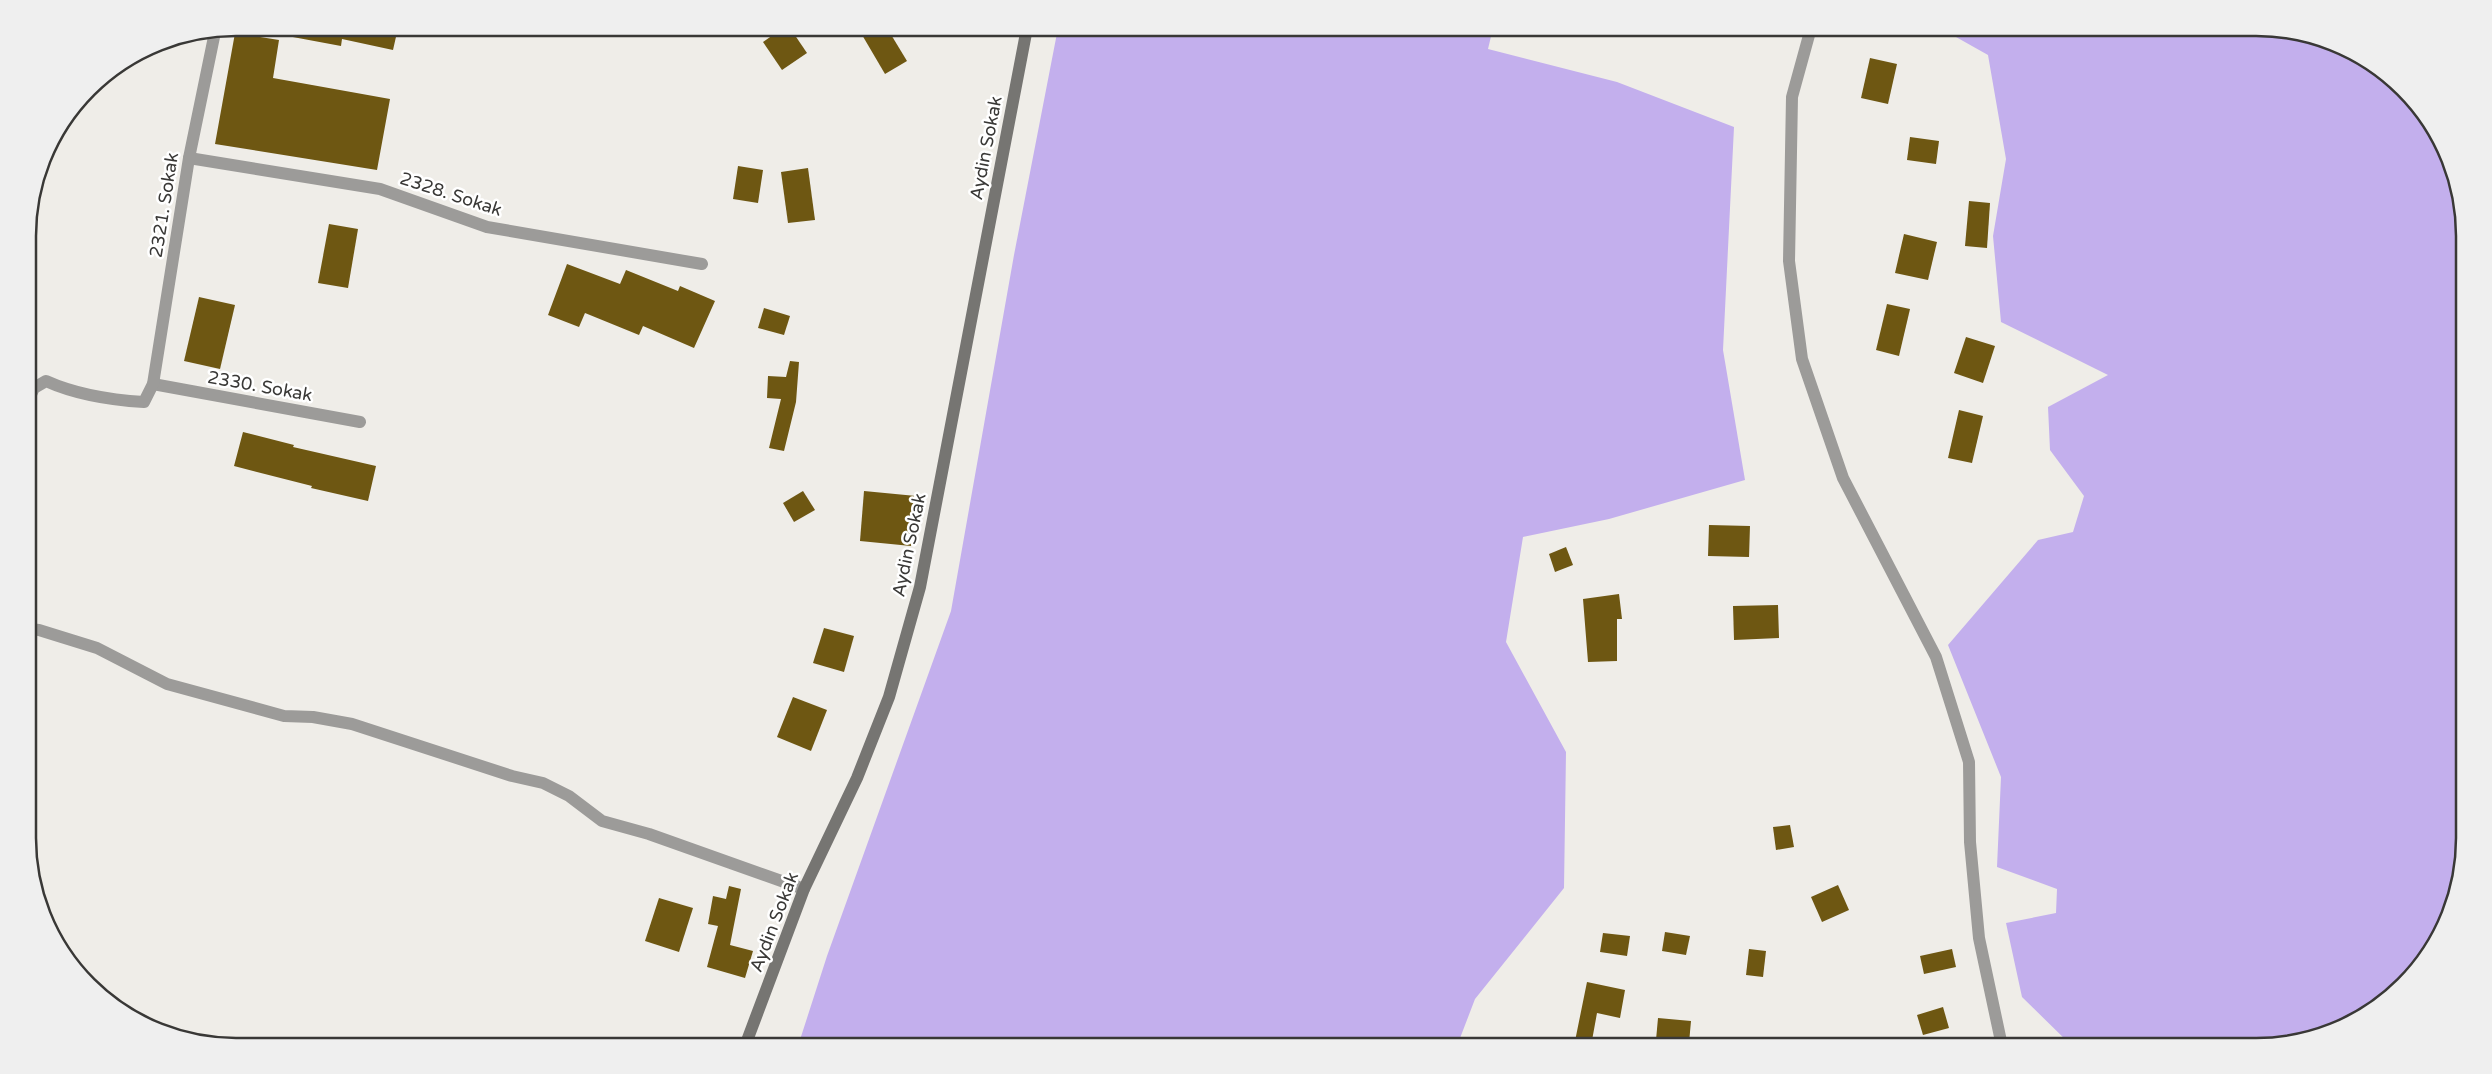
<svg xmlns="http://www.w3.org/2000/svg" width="2492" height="1074" viewBox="0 0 2492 1074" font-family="'Varela Round',sans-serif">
	<rect width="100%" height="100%" fill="#efede8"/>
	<g fill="#c3afed">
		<polygon points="1058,28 1493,28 1488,49 1617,82 1734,127 1723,350 1745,480 1609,519 1523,537 1506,642 1566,752 1564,888 1475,999 1457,1046 798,1046 827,956 951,611 1014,255"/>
		<polygon points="1940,28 2255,28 2335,43 2383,71 2421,110 2449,157 2463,210 2464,838 2449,917 2421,965 2372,1011 2322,1035 2269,1046 2072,1046 2022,997 2006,923 2056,913 2057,889 1997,867 2001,777 1948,645 2038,540 2073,532 2084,496 2050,450 2048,407 2108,375 2001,322 1993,236 2006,159 1988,55"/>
	</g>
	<g fill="#6e5712">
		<polygon points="283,28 398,28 393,50 342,39 341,46 282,35"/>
		<polygon points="783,28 790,28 807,53 782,70 763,42"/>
		<polygon points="858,28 887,28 907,61 885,74"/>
		<polygon points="235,33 279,40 273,78 390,99 377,170 215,144"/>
		<polygon points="1870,58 1897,64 1888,104 1861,98"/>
		<polygon points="1910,137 1939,141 1936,164 1907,160"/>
		<polygon points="738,166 763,170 758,203 733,199"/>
		<polygon points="808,168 815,220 788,223 781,172"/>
		<polygon points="1969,201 1990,203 1987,248 1965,246"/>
		<polygon points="329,224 358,229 348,288 318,283"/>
		<polygon points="1904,234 1937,242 1928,280 1895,273"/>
		<polygon points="567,264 620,284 626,270 678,291 680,286 715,301 694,348 643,326 639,335 585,313 579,327 548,315"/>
		<polygon points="199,297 235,305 220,369 184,361"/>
		<polygon points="1887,304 1910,309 1899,356 1876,350"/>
		<polygon points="764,308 790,316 784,335 758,328"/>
		<polygon points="1966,337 1995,346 1983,383 1954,373"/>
		<polygon points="790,361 799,362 796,402 784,451 769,448 781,399 767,398 768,376 786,377"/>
		<polygon points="1959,410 1983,416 1972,463 1948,458"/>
		<polygon points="243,432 294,445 293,447 376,466 368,501 311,488 312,486 234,466"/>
		<polygon points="803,491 815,510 794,522 783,503"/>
		<polygon points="864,491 916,496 911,546 860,541"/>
		<polygon points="1709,525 1750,526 1749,557 1708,556"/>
		<polygon points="1566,547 1573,565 1555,572 1549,554"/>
		<polygon points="1619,594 1622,619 1617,619 1617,661 1588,662 1583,599"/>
		<polygon points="1778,605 1779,638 1734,640 1733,606"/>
		<polygon points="824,628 854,636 844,672 813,663"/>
		<polygon points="793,697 827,710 811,751 777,737"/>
		<polygon points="1790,825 1794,847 1776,850 1773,827"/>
		<polygon points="1838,885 1849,910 1822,922 1811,897"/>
		<polygon points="729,886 741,889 730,945 753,951 745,978 707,967 718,926 708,924 713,896 726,899"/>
		<polygon points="659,898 693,908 679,952 645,941"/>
		<polygon points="1665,932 1690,936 1686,955 1662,951"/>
		<polygon points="1603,933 1630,936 1627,956 1600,952"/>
		<polygon points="1749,949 1766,951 1763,977 1746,975"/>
		<polygon points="1952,949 1956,967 1924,974 1920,956"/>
		<polygon points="1587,982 1625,990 1620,1018 1597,1013 1591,1046 1574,1046"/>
		<polygon points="1943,1007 1949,1028 1923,1035 1917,1015"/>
		<polygon points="1658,1018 1691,1021 1689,1043 1656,1040"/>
	</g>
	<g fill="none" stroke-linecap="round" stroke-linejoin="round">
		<g stroke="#9c9b99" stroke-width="12">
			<polyline points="1811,28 1792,97 1789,261 1802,359 1843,478 1936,657 1969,762 1970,842 1979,938 2002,1046"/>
			<polyline points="189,158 380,189 487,227 702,264"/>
			<polyline points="153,384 360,422"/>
			<path d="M28,401L34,388L46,381C77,395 110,400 144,402L153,384L189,158L215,32"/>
			<polyline points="29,629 39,630 97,648 167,684 284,716 313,717 352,724 512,776 543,783 569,796 602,821 649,834 804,889"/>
		</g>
		<polyline stroke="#767572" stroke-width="12" points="745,1046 804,889 857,778 889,697 920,587 1027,28"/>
	</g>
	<g text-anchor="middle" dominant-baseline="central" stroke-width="5" stroke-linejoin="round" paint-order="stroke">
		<g font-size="18" fill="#393836" stroke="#fff">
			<text transform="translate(986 148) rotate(-79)">Aydin Sokak</text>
			<text transform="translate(451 194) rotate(18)">2328. Sokak</text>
			<text transform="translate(164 205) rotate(-81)">2321. Sokak</text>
			<text transform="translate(260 386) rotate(10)">2330. Sokak</text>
			<text transform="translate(909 545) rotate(-78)">Aydin Sokak</text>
			<text transform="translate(774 922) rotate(-69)">Aydin Sokak</text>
		</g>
	</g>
	<path d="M0 0H2492V1074H0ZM236 36H2256A200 200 0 0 1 2456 236V838A200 200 0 0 1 2256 1038H236A200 200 0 0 1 36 838V236A200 200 0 0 1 236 36Z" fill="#efefef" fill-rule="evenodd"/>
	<path fill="none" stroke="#393836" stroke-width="2.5" d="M236 36H2256A200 200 0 0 1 2456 236V838A200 200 0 0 1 2256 1038H236A200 200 0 0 1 36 838V236A200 200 0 0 1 236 36Z"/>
</svg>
